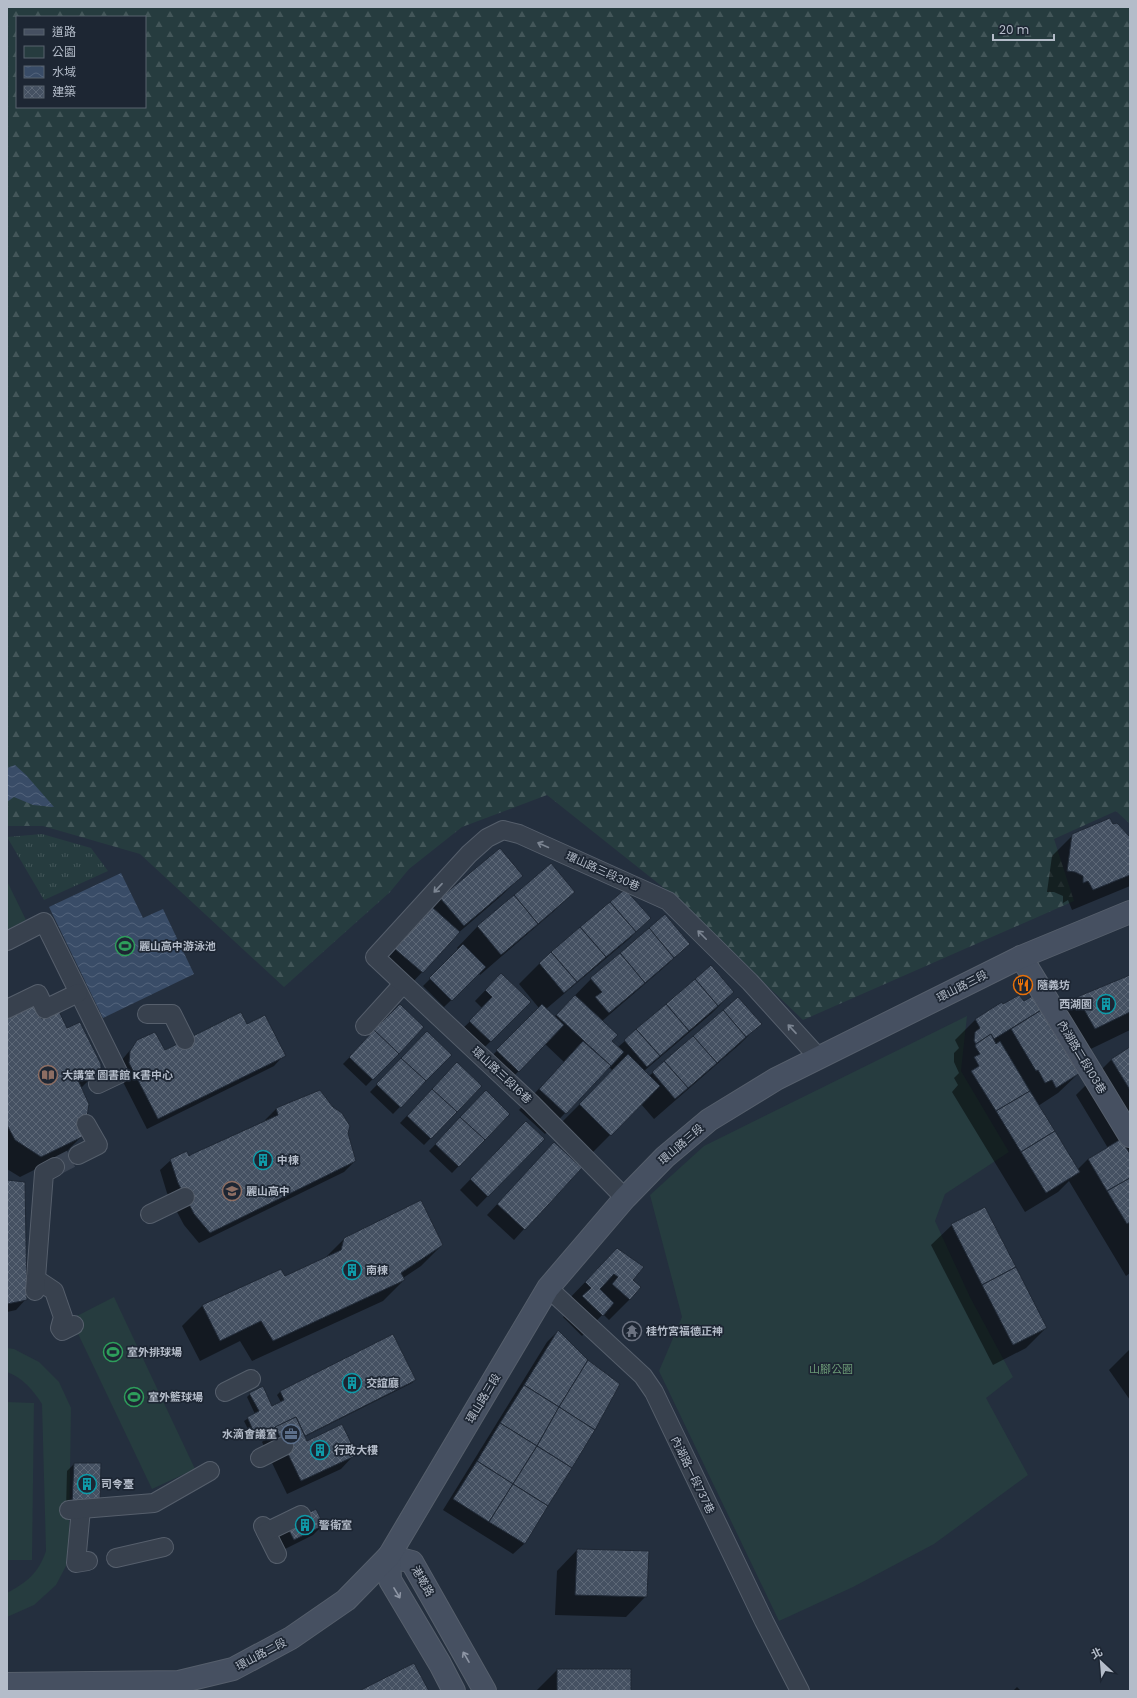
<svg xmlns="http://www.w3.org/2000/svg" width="1137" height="1698" viewBox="0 0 1137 1698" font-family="Poppins,'Noto Sans TC',sans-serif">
	<defs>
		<pattern id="grass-tufts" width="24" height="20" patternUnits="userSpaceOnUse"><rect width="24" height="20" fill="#263c3f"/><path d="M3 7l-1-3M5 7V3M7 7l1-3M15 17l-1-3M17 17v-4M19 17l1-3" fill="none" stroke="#435659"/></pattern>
		<pattern id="forest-firs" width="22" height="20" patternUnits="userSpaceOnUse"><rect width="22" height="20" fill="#263c3f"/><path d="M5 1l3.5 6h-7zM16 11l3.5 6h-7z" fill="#435659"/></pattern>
		<pattern id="water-waves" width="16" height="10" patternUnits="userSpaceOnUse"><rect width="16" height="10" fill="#394c67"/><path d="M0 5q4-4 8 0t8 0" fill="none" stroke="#53647b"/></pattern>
		<pattern id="building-cross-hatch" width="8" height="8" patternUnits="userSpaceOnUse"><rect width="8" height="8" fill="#455162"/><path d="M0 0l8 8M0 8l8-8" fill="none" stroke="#5d6877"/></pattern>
	</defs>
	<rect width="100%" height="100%" fill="#242f3e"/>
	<polygon fill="url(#grass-tufts)" points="42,834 91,848 108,871 44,900 7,837"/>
	<path fill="url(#forest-firs)" fill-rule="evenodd" d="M7,7H1130V824L1116,811L1054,839L1074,901L803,1020L669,892L547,795L462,827L409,869L390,892L284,987L140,854L43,826H7ZM17,17H145V107H17Z"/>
	<g fill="#263c3f">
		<polygon points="7,881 26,920 7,930"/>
		<polygon points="967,1016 961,1071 1009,1152 945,1194 935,1221 970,1297 1013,1377 986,1398 1028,1475 934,1544 853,1587 779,1621 659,1371 682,1317 650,1195 704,1146"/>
		<polygon points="114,1297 195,1469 152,1489 71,1319"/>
		<path d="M7,1348L14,1349L39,1362L59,1382L71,1408L69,1541L66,1566L56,1585L34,1605L7,1617V1593C27,1582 38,1574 46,1551L42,1404C33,1390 23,1378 7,1372Z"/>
		<polygon points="7,1402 34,1403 32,1560 7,1560"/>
	</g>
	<g fill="url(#water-waves)">
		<polygon points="15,765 26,775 54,807 33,805 14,797 7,802 7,768"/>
		<polygon points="121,873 143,918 163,909 194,974 103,1018 49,907"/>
	</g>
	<g fill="#0007">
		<polygon points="1113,825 1130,838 1130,886 1072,910 1068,900 1063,903 1063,896 1054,892 1047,892 1052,856 1073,835"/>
		<polygon points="551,865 574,892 553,912 480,975 479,973 444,1007 423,986 459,950 457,948 477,927"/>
		<polygon points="522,876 501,896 457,934 412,983 386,960 422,921 421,920 441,899"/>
		<polygon points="625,890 650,918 629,939 546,1009 554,1017 591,979 664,916 689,944 668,964 602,1021 611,1041 618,1047 625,1041 733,992 712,1013 644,1071 649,1076 738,999 760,1024 740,1044 654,1119 641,1104 590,1155 559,1125 613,1071 609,1067 545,1134 519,1110 564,1062 545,1044 508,1082 487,1061 539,1008 519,984 539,964"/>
		<polygon points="501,974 529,1002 480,1052 459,1032 483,1009 475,1001"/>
		<polygon points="1130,976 1130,1030 1070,1059 1079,1073 1058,1093 1038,1106 1077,1170 1088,1159 1108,1148 1076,1095 1112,1059 1130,1048 1130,1273 1126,1276 1069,1181 1058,1192 1025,1212 952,1092 958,1085 954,1078 959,1073 954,1062 954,1053 959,1048 955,1040 975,1020 1001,1004 1003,1006 1023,1003 1033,996 1050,1025 1078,998"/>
		<polygon points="400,1005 423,1027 366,1086 343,1064"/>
		<polygon points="7,1013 42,1021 67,1030 100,1069 81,1088 83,1135 62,1156 20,1177 7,1169"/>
		<polygon points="427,1033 450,1055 393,1114 370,1092"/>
		<polygon points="138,1041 164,1051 284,1055 274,1066 147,1129 119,1074 120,1062"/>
		<polygon points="450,1071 481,1086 424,1145 400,1123"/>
		<polygon points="320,1091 347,1133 355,1161 344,1172 199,1243 184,1225 167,1193 160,1170 171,1160 189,1157 266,1122 265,1120 276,1109"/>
		<polygon points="479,1099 509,1114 452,1173 429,1151"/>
		<polygon points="515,1133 543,1139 477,1207 460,1190"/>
		<polygon points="544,1154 524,1229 514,1240 487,1215"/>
		<polygon points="7,1181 26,1299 16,1310 7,1312"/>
		<polygon points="952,1225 1046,1328 1026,1348 993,1365 931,1245"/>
		<polygon points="344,1239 442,1245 421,1266 403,1278 404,1280 383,1301 252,1361 240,1341 200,1361 182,1326 203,1305 284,1278 325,1258"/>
		<polygon points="617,1249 631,1280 630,1299 609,1320 603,1314 582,1336 563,1317 571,1309 565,1303"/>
		<polygon points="558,1331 594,1429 524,1544 513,1554 443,1510 547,1342"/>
		<polygon points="1130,1349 1130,1400 1109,1370"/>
		<polygon points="415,1380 412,1383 304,1437 307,1442 355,1454 341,1469 287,1494 262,1442 276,1428 253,1439 244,1421 255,1414 247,1397 250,1394 272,1407 281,1402 277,1395 280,1392"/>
		<polygon points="74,1464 100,1464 66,1510 67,1471"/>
		<polygon points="287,1525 323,1525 313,1535 283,1550 276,1536"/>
		<polygon points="577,1550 646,1596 626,1617 555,1615 557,1571"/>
		<polygon points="557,1670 630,1691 536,1691"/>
		<polygon points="1017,1687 1021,1691 1013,1691"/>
	</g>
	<g fill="url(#building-cross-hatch)" stroke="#1f2835">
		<polygon points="1110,818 1113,824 1117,823 1130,837 1130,875 1093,890 1088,881 1083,883 1083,876 1075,872 1067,871 1072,834"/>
		<polygon points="500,848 523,876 464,926 440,898"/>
		<polygon points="551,863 575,892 538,924 514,895"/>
		<polygon points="625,889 651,918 636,932 610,902"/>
		<polygon points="514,895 538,924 501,955 477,926"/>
		<polygon points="610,902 636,932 606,957 580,927"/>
		<polygon points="432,907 460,932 423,973 395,949"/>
		<polygon points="665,914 690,944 674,958 649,928"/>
		<polygon points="580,927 606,957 577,982 551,952"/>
		<polygon points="649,928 674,958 645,983 620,953"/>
		<polygon points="463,944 486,967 452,1001 429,978"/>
		<polygon points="551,952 577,982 564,993 539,963"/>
		<polygon points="620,953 645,983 609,1013 595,997 602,992 590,978"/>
		<polygon points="711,965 734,992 718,1006 695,979"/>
		<polygon points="501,973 531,1002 491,1042 469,1021 492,997 485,990"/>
		<polygon points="1130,975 1130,1012 1095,1029 1077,997"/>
		<polygon points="695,979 718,1006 689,1031 666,1004"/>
		<polygon points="575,995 618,1035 612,1041 624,1052 611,1066 556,1015"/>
		<polygon points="1019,995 1024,1001 1034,995 1043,1009 994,1039 991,1034 976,1044 974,1041 975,1032 980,1028 975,1019 1002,1002 1003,1004"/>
		<polygon points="738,997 762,1024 746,1037 723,1010"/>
		<polygon points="32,999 42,1019 59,1011 67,1028 80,1022 101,1064 101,1069 78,1080 89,1104 84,1136 41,1157 15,1140 7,1125 7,1011"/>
		<polygon points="400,1004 424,1027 399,1054 374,1030"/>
		<polygon points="542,1004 564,1025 519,1072 496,1050"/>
		<polygon points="666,1004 689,1031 660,1056 636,1029"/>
		<polygon points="1043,1009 1080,1073 1056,1088 1052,1080 1045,1083 1038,1070 1036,1071 1011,1029"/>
		<polygon points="723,1010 746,1037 717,1063 693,1036"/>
		<polygon points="241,1012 247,1024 265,1015 286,1056 158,1119 129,1063 130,1051 137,1040 155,1032 165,1050"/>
		<polygon points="636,1029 660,1056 647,1067 624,1040"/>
		<polygon points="374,1030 399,1054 373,1080 349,1057"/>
		<polygon points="427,1031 452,1055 426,1081 401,1058"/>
		<polygon points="991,1034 996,1044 1000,1041 1030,1091 996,1111 971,1071 979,1066 974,1057 980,1054 975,1046 976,1044"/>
		<polygon points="693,1036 717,1063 688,1088 664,1061"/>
		<polygon points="583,1041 611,1066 566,1114 539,1089"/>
		<polygon points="1130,1047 1130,1090 1111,1059"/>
		<polygon points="628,1054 660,1086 611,1136 579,1104"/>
		<polygon points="401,1058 426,1081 401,1108 376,1084"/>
		<polygon points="664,1061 688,1088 675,1099 652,1072"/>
		<polygon points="457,1062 482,1086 457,1112 432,1089"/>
		<polygon points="432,1089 457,1112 431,1139 407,1116"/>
		<polygon points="320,1090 333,1107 342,1113 350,1126 348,1133 356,1161 210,1233 194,1214 178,1183 170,1159 187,1151 189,1156 192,1154 278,1115 276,1108"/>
		<polygon points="486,1090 510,1114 485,1140 460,1117"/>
		<polygon points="1030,1091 1055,1131 1021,1152 996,1111"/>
		<polygon points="460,1117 485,1140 459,1167 435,1144"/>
		<polygon points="526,1121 545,1139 488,1197 470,1179"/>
		<polygon points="1055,1131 1080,1172 1046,1193 1021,1152"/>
		<polygon points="1121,1139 1130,1154 1130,1178 1107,1191 1088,1159"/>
		<polygon points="554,1142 582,1168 525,1230 497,1204"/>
		<polygon points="1130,1178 1130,1222 1127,1224 1107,1191"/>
		<polygon points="7,1180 25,1182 27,1300 7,1304"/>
		<polygon points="421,1200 443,1245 401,1273 405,1280 273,1341 261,1321 220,1341 202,1305 281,1269 285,1276 341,1250 344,1238"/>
		<polygon points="985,1207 1016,1267 982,1285 951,1224"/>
		<polygon points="617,1248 644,1267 633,1280 641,1287 630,1300 612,1284 618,1277 614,1274 600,1289 614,1303 603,1316 582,1296 591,1288 585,1282"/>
		<polygon points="1016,1267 1047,1328 1013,1345 982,1285"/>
		<polygon points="558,1330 588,1360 559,1407 524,1385"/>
		<polygon points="393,1334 416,1380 305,1436 296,1417 256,1437 247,1417 259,1411 249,1393 263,1386 272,1406 284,1400 280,1391"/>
		<polygon points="588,1360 620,1384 595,1430 559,1407"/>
		<polygon points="524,1385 559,1407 537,1446 500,1423"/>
		<polygon points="559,1407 595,1430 572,1468 537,1446"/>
		<polygon points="296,1417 307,1441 342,1424 357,1455 301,1481 275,1427"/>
		<polygon points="500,1423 537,1446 513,1484 477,1461"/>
		<polygon points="537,1446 572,1468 548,1506 513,1484"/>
		<polygon points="477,1461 513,1484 489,1522 453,1499"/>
		<polygon points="74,1463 101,1463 100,1505 72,1504"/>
		<polygon points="513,1484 548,1506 525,1544 489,1522"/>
		<polygon points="316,1509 324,1525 294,1540 286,1525"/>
		<polygon points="577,1549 649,1551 647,1597 575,1595"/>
		<polygon points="414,1663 429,1691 359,1691"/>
		<rect x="557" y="1669" width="74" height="22"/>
	</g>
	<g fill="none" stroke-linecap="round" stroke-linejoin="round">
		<polyline stroke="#3a4453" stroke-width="18" stroke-dasharray="18 9" stroke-linecap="butt" points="55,1167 78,1155"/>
		<defs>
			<g id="street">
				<polyline points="7,941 44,922 119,1074 98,1084"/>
				<polyline points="7,1009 38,994 45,1009 78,993"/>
				<polyline points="147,1014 172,1014 185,1040"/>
				<polyline points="365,1026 403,984"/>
				<polyline points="78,1155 98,1145 86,1124"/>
				<polyline points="625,1198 531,1103 375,957 469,854 487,838 503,830 519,834 668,901 750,982 819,1058"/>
				<polyline points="150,1214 185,1197"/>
				<polyline points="36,1279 54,1291 63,1317 60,1328 62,1331 74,1325"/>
				<polyline points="548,1288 643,1376 654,1392 764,1621 800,1691"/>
				<polyline points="35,1291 44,1173 55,1167"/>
				<polyline points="225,1392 251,1379"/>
				<polyline points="260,1458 284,1446"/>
				<polyline points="81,1509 76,1563 88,1561"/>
				<polyline points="69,1510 154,1503 210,1471"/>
				<polyline points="263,1526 277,1554"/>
				<polyline points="266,1532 301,1515 302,1517"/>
				<polyline points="116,1558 164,1547"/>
			</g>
			<g id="secondary">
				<polyline points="1021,957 1130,1136"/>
				<polyline points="389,1556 412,1562 485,1691"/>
				<polyline points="389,1556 390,1580 440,1664 454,1691"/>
				<polyline points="7,1684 179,1682 233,1669 291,1638 346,1600 389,1556 548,1288 625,1198 665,1157 709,1120 776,1079 1021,957 1130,912"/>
			</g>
		</defs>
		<use href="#street" stroke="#565f6c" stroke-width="20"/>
		<use href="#secondary" stroke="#565f6c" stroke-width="24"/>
		<use href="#street" stroke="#38414e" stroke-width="18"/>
		<use href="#secondary" stroke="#465061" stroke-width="22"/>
	</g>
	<defs><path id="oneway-shaft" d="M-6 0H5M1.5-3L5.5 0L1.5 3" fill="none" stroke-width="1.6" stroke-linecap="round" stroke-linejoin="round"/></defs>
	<g stroke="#7c8592">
		<use href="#oneway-shaft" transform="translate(543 845) rotate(-156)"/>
		<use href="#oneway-shaft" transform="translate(438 888) rotate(133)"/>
		<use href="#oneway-shaft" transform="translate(702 935) rotate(-135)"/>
		<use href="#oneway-shaft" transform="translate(792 1029) rotate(-133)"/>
	</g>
	<g stroke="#8e96a5">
		<use href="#oneway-shaft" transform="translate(397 1593) rotate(59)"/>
		<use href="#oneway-shaft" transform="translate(466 1657) rotate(-120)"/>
	</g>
	<defs>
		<symbol id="stadium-ring" viewBox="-11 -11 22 22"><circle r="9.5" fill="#1d2633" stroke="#2e9e5b" stroke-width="1.5"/><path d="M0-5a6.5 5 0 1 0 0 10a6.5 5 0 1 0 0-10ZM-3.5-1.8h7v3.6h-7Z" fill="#2e9e5b"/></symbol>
		<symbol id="restaurant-ring" viewBox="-11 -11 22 22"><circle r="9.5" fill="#1d2633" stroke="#e8710a" stroke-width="1.5"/><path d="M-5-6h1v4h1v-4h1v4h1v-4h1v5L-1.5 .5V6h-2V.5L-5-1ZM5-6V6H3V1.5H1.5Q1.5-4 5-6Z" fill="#e8710a"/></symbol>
		<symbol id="building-ring" viewBox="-11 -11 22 22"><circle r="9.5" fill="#1d2633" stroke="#0f9aa8" stroke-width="1.5"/><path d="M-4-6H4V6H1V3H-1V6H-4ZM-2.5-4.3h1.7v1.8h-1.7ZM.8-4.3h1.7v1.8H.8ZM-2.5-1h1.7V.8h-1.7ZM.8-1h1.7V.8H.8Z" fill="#0f9aa8"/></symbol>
		<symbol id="library-ring" viewBox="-11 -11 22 22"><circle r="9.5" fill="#1d2633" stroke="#8d6e63" stroke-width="1.5"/><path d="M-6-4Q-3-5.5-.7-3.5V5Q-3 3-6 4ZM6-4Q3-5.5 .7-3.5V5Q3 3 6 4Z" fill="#8d6e63"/></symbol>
		<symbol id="school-ring" viewBox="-11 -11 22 22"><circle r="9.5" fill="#1d2633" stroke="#8d6e63" stroke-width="1.5"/><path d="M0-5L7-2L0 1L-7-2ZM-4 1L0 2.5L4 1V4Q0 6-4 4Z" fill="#8d6e63"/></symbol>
		<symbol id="temple-ring" viewBox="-11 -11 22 22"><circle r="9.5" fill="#1d2633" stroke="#6b7280" stroke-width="1.5"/><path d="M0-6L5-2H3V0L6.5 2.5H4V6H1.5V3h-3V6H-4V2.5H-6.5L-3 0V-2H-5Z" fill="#6b7280"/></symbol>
		<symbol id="office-ring" viewBox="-11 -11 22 22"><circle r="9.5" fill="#1d2633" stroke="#5c6f8a" stroke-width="1.5"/><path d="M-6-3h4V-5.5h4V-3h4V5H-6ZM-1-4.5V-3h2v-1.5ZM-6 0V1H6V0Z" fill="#5c6f8a"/></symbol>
	</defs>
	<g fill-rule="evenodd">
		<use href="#stadium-ring" x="114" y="935" width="22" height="22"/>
		<use href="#restaurant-ring" x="1012" y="974" width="22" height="22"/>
		<use href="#building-ring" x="1095" y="993" width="22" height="22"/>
		<use href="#library-ring" x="37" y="1064" width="22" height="22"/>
		<use href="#building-ring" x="252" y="1149" width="22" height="22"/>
		<use href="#school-ring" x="221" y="1180" width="22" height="22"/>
		<use href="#building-ring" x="341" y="1259" width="22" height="22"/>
		<use href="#temple-ring" x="621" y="1320" width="22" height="22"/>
		<use href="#stadium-ring" x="102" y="1341" width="22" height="22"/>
		<use href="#building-ring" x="341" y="1372" width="22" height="22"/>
		<use href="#stadium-ring" x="123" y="1386" width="22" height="22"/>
		<use href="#office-ring" x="280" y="1423" width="22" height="22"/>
		<use href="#building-ring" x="309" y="1439" width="22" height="22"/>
		<use href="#building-ring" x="76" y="1473" width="22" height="22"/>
		<use href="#building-ring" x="294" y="1514" width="22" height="22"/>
	</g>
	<g text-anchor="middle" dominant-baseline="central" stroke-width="3.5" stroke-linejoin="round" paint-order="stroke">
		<g font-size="11" fill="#b4bcc9" stroke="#1d2633">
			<text transform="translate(603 871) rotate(24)">環山路三段30巷</text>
			<text transform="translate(962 986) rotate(-27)">環山路三段</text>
			<text transform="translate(1082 1057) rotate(59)">內湖路二段103巷</text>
			<text transform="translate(502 1075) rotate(43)">環山路三段16巷</text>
			<text transform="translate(681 1144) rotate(-41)">環山路三段</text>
			<text transform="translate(483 1398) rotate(-59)">環山路三段</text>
			<text transform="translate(693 1475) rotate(64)">內湖路一段737巷</text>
			<text transform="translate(423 1581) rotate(60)">港墘路</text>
			<text transform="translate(261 1654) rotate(-28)">環山路二段</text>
		</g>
		<g font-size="11" font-weight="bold" fill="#b4bcc9" stroke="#1d2633" text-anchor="start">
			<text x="139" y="946">麗山高中游泳池</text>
			<text x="1037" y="985">隨義坊</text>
			<text x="1092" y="1004" text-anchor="end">西湖園</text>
			<text x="62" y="1075">大講堂 圖書館 K書中心</text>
			<text x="277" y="1160">中棟</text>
			<text x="246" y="1191">麗山高中</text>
			<text x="366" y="1270">南棟</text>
			<text x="646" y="1331">桂竹宮福德正神</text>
			<text x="127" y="1352">室外排球場</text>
			<text x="366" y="1383">交誼廳</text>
			<text x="148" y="1397">室外籃球場</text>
			<text x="277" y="1434" text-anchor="end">水滴會議室</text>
			<text x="334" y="1450">行政大樓</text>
			<text x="101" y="1484">司令臺</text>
			<text x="319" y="1525">警衛室</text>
		</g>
		<g font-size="11" fill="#6b9a76" stroke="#1d2633">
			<text x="831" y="1369">山腳公園</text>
		</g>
	</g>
	<rect width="1137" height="1698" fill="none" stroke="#b4bcc9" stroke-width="16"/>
	<rect x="16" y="16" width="130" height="92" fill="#1d2633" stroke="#59626f"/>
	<rect x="24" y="29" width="20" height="6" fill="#465061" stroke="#59626f"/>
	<text x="52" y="36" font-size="12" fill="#b4bcc9">道路</text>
	<rect x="24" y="46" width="20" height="12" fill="#263c3f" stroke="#59626f"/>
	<text x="52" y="56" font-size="12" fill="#b4bcc9">公園</text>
	<rect x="24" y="66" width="20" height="12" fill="url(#water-waves)" stroke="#59626f"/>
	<text x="52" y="76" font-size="12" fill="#b4bcc9">水域</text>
	<rect x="24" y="86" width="20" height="12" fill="url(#building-cross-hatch)" stroke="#59626f"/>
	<text x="52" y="96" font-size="12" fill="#b4bcc9">建築</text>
	<g transform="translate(1101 1662) rotate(334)" stroke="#1d2633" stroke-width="3" paint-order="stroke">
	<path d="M0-3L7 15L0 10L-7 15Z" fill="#b4bcc9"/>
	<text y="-6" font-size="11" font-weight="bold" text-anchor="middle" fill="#b4bcc9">北</text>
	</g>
	<path d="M993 34v6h61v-6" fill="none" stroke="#b4bcc9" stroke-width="2"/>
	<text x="999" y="34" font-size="12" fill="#b4bcc9" stroke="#1d2633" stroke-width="3" paint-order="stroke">20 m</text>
</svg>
